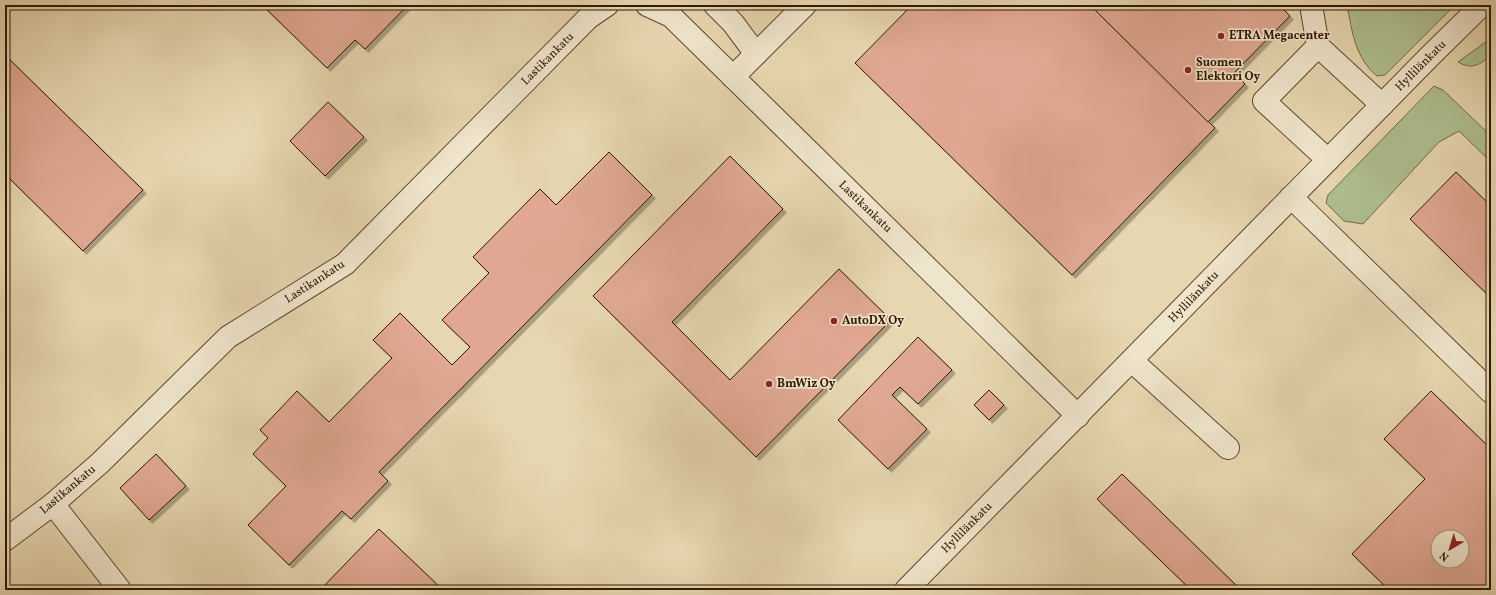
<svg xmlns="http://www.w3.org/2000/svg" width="1496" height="595" viewBox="0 0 1496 595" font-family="Vollkorn,serif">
	<defs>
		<filter id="shadow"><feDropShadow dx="3.5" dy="3.5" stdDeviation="0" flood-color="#0004"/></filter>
	</defs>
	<rect width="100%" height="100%" fill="#e7d7b0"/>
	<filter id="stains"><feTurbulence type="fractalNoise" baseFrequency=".005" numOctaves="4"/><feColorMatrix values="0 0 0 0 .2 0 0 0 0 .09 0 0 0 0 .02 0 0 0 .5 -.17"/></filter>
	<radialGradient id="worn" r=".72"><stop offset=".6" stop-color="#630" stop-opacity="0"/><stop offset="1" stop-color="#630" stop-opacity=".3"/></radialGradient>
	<g fill="#afbf90" stroke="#706c48">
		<path d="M1347,5H1455L1385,75L1377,76C1355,58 1352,31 1347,5Z"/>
		<path d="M1491,38V55C1480,65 1472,70 1458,62Z"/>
		<polygon points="1434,86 1443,90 1491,136 1491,162 1459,131 1439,142 1363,224 1344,221 1326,203 1328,195"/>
	</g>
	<g fill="#e0a892" stroke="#321800" fill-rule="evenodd" filter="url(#shadow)">
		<polygon points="262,5 408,5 365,49 355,40 327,68"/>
		<polygon points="912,5 1090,5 1215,128 1072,275 855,63"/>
		<polygon points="1090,5 1279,5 1290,16 1234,73 1245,84 1208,122"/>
		<polygon points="5,55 143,190 83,251 5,174"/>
		<polygon points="328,102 364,137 325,176 290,141"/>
		<polygon points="609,152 652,195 379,472 388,481 351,519 342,511 289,565 248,525 286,486 253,454 268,438 260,430 297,391 329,422 392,358 373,340 400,313 452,365 470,347 442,320 489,273 473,257 540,189 556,205"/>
		<polygon points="730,156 783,209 672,322 730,380 839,269 891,320 756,457 593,296"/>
		<polygon points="1456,172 1491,206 1491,298 1410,219"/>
		<polygon points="918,337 952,370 918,404 900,387 892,395 927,429 888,469 838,420"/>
		<polygon points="989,390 1004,405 989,420 974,405"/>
		<path d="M1431,391L1491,449V590H1389L1352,554L1425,479L1384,439ZM1438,537H1462V561H1438Z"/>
		<polygon points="156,454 186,486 149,520 120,488"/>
		<polygon points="1122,474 1241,590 1191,590 1097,499"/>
		<polygon points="379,529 443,590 320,590"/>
	</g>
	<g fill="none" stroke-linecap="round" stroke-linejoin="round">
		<defs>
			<g id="minor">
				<polyline points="647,5 671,16 1078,416"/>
				<polyline points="715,5 733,23 756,54"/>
				<polyline points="1311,5 1318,46 1264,101 1328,160"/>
				<polyline points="1318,46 1382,105"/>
				<polyline points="733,77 805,5"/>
				<polyline points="1291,197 1491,392"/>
				<polyline points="1132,361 1228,448"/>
				<polyline points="53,504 120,590"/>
				<polyline points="5,540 53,504 100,463 228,337 345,264 588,18 607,5"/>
				<polyline points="906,590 1429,57 1482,5"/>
			</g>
		</defs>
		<use href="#minor" stroke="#5f482c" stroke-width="24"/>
		<use href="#minor" stroke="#efe5cc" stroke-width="22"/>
	</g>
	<g fill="#8f2418" stroke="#efe5cc" stroke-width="1.5">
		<circle cx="1221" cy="36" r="4"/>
		<circle cx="1188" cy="70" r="4"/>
		<circle cx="834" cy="321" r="4"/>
		<circle cx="769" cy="384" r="4"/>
	</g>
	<g text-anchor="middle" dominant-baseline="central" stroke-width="3.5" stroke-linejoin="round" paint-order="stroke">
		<g font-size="12" font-weight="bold" fill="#321800" stroke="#efe5cc" text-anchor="start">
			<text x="1229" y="36">ETRA Megacenter</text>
			<text x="1196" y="63">Suomen<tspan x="1196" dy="14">Elektori Oy</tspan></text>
			<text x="842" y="321">AutoDX Oy</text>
			<text x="777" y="384">BmWiz Oy</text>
		</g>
		<g font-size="12" fill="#321800" stroke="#efe5cc">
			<text transform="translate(548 59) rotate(-45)">Lastikankatu</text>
			<text transform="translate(1421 66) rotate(-45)">Hyllilänkatu</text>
			<text transform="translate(865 207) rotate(44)">Lastikankatu</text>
			<text transform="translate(315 282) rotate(-33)">Lastikankatu</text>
			<text transform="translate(1194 297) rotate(-46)">Hyllilänkatu</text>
			<text transform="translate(68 490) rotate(-40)">Lastikankatu</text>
			<text transform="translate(967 528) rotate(-45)">Hyllilänkatu</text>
		</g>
	</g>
	<rect width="1496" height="595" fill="none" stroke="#e7d7b0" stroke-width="20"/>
	<rect x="6" y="6" width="1484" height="583" fill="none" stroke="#321800" stroke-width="2"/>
	<rect x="10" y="10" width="1476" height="575" fill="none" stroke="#321800"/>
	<g transform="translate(1450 549) rotate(218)"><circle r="19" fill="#efe5cc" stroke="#a3937a"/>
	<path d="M0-3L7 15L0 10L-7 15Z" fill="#8f2418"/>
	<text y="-6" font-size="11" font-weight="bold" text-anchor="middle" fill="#321800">N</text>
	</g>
	<rect width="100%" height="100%" filter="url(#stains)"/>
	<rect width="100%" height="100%" fill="url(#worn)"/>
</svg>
